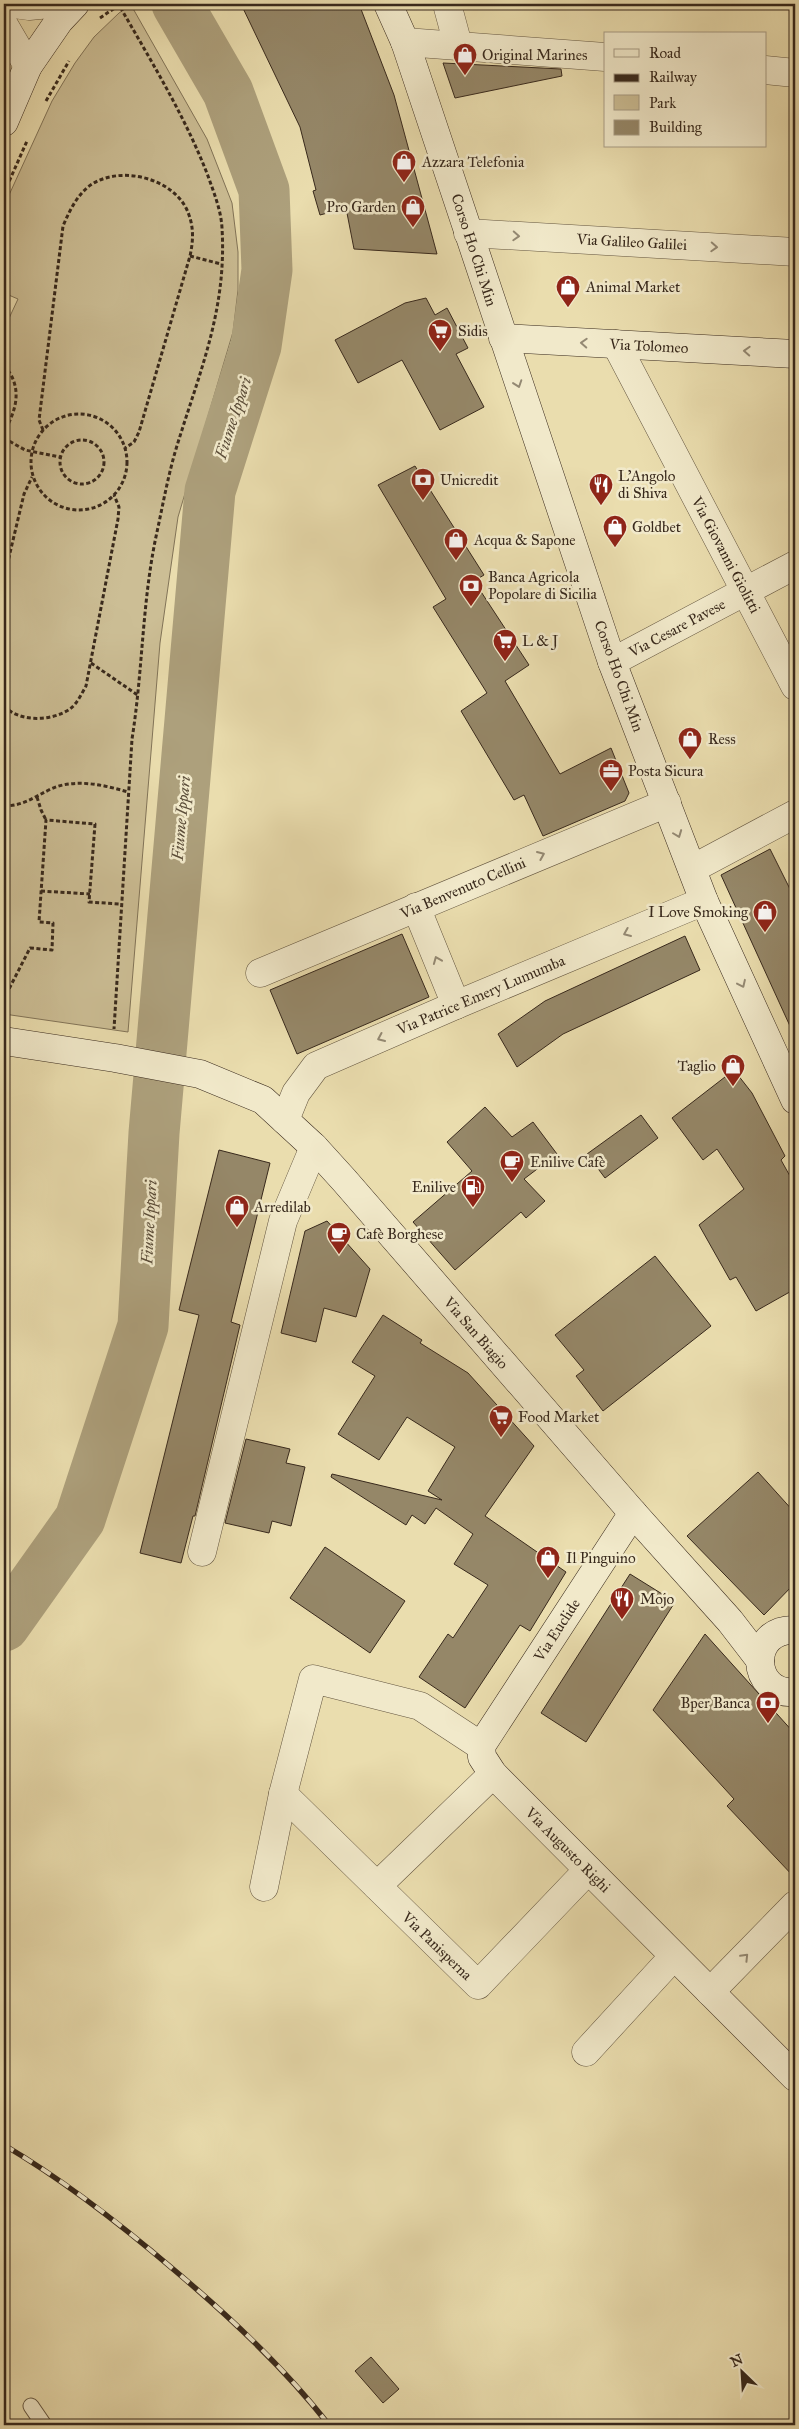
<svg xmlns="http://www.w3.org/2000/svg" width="799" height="2429" viewBox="0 0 799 2429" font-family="'IM FELL Great Primer',serif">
	<rect width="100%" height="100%" fill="#eaddae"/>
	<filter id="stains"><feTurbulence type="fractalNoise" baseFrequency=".004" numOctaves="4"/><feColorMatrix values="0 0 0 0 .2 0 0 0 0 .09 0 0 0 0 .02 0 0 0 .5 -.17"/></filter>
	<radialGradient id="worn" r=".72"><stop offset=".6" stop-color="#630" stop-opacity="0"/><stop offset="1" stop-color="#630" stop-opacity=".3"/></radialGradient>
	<polygon fill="#ccbe95" stroke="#827458" points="131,5 207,139 232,203 238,252 238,290 233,332 178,517 160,643 128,1032 4,1014 4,329 18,299 4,293 9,261 4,249 4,206 52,101 75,63 94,37 119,13"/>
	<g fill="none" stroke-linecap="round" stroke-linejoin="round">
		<polyline stroke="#ada07c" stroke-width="51" points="4,1626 80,1519 143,1326 154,1133 210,491 256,346 267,270 264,190 228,92 177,4"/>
	</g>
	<g fill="#958768" stroke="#38291c">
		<polygon points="241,4 359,4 394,95 437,254 354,249 346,208 320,215 313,191 316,190 300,127"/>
		<polygon points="443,63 561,69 562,76 455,98"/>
		<polygon points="426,298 435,315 447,308 468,348 456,354 484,407 440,430 402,360 358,383 335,340 405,303"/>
		<polygon points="415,466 484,575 474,581 529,665 505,681 560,774 611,748 629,793 625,801 543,836 524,795 514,800 461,711 487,693 433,607 446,599 378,485"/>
		<polygon points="770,849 795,899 795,1037 721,875"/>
		<polygon points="402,934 429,997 297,1054 270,990"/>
		<polygon points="685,936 700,970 563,1034 517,1067 498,1034 545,1001"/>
		<polygon points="734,1070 752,1093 785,1156 781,1160 795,1185 795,1289 756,1311 736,1277 730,1280 699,1225 744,1189 717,1149 703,1160 672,1118"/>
		<polygon points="485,1107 512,1137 533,1122 557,1154 524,1179 545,1201 526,1218 521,1212 455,1270 413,1222 472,1171 447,1142"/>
		<polygon points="641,1115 658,1138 605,1178 587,1154"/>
		<polygon points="219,1150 270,1163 231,1322 240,1325 195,1516 193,1516 181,1563 140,1553 199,1315 179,1310"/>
		<polygon points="327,1221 370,1269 356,1317 324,1308 316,1342 281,1333 305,1231"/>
		<polygon points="655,1256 711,1326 603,1411 576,1376 584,1370 555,1335"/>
		<polygon points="383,1315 422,1340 420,1343 468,1373 534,1446 485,1516 566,1572 530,1631 520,1625 465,1708 419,1677 448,1634 453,1638 488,1585 454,1564 473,1534 436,1508 425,1524 412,1515 406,1525 331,1477 332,1474 442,1500 428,1491 455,1447 407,1417 379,1460 338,1434 375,1376 352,1362"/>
		<polygon points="246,1439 290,1449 286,1463 305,1467 291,1526 272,1521 269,1533 225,1523"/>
		<polygon points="758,1472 795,1513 795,1583 764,1615 687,1536"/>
		<polygon points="325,1547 405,1601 370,1653 290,1598"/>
		<polygon points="630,1574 675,1602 586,1742 541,1713"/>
		<polygon points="705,1634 795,1734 795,1878 727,1806 734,1799 653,1710"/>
		<polygon points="371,2357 399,2389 383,2403 355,2371"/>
	</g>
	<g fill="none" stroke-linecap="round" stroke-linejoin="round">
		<defs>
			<polyline id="service" points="31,2406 44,2425"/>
			<g id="minor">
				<polyline points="447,4 458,45"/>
				<polyline points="405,42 605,57"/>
				<polyline points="765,70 795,73"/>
				<polyline points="616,344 795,686"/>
				<polyline points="612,662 795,565"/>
				<polyline points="692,869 795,814"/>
				<polyline points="416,907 456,1005"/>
				<polyline points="260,973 667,803"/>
				<polyline points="285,1120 296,1093 316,1066 456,1005 704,901"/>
				<polyline points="202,1552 283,1221 314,1147"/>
				<polyline points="283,1794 478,1985 588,1870"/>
				<polyline points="377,1886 493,1774"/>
				<polyline points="264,1887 283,1794 313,1679 420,1706 481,1746"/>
				<polyline points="710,1992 795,1905"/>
				<polyline points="586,2052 674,1956"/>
			</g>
			<g id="tertiary">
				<polyline points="14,4 29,6 50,4"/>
				<polyline points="4,25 28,66"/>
				<polyline points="468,233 795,252"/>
			</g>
			<g id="secondary">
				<polyline points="388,4 405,42 612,662 704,901 795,1100"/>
				<polyline points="4,122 28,66 59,21 75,4"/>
				<polyline points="503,338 795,354"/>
				<polyline points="4,1041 115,1058 200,1074 263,1100 314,1147 344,1180 633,1513 730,1621 760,1660"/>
				<polyline points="633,1513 481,1746 482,1757 493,1774 795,2077"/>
				<path d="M795,1630C747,1628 750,1696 795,1692"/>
			</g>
		</defs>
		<use href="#service" stroke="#645640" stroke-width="17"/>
		<use href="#minor" stroke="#645640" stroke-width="29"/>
		<use href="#tertiary" stroke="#645640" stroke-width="29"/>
		<use href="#secondary" stroke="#38291c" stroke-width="29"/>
		<g stroke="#38291c" stroke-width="3" stroke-dasharray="4 2.5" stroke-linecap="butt">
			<path d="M100,18L119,5C151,61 185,116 208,176C214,193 221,210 222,228C227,311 199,373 176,449C168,476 163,504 157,532C142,600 143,670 132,739L114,1029"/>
			<polyline points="46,101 69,61"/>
			<polyline points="4,193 27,141"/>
			<polyline points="190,256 221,264"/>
			<path d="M4,365C23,387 17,409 4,432"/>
			<circle cx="79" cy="462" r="48"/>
			<path d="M43,430L39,420L63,226C69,212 76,197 88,187C118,163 177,178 189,215C194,229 193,242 190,256L139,432L134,442L125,448"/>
			<polyline points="4,438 25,450 60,457"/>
			<circle cx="82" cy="462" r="22"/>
			<polyline points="4,578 24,494 32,477"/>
			<polyline points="91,663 139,696"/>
			<path d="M4,706C20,723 52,721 70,709C77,704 82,693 86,686L118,519L119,507L114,495"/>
			<polyline points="37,797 41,810 46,820"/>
			<path d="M4,806C23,806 34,797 51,789C75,778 104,785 128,792"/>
			<polyline points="41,891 90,894"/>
			<polyline points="4,1014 9,989 30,948 52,950 53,923 39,922 46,820 95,824 89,902 120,904"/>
		</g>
		<use href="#service" stroke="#f1e9ca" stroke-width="15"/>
		<use href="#minor" stroke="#f1e9ca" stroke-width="28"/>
		<use href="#tertiary" stroke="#f1e9ca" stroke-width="28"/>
		<use href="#secondary" stroke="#f1e9ca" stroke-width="28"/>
		<defs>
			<path id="rail" d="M4,2145C65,2181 119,2223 173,2269C229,2316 284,2367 329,2425"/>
		</defs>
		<use href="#rail" stroke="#38291c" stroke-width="5.5"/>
		<use href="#rail" stroke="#f1e9ca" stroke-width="4" stroke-dasharray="11" stroke-linecap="butt"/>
	</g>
	<defs><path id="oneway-chevron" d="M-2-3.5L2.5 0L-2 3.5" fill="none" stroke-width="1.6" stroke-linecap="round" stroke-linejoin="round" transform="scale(1.25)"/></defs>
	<g stroke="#948973">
		<use href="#oneway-chevron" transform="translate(516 236) rotate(3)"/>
		<use href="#oneway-chevron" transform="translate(714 247) rotate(3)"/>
		<use href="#oneway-chevron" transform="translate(584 343) rotate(-177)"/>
		<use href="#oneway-chevron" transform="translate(747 351) rotate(-177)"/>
		<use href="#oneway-chevron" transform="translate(518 384) rotate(71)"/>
		<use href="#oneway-chevron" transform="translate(678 834) rotate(69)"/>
		<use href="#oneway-chevron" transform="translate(541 855) rotate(-23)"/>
		<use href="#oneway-chevron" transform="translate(627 933) rotate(157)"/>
		<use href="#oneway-chevron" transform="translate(437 960) rotate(-112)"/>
		<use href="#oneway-chevron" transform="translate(742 984) rotate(65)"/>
		<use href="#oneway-chevron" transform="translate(381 1038) rotate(156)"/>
		<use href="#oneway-chevron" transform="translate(745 1957) rotate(-46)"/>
	</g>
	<defs>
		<symbol id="shop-pin" viewBox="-11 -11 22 30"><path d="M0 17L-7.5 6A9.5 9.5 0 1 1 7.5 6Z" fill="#8f2418" stroke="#f1e9ca"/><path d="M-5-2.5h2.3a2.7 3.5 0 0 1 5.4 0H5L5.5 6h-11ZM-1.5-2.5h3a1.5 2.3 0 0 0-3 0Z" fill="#fff"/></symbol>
		<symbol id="supermarket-pin" viewBox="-11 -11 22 30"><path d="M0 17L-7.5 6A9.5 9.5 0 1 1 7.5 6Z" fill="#8f2418" stroke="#f1e9ca"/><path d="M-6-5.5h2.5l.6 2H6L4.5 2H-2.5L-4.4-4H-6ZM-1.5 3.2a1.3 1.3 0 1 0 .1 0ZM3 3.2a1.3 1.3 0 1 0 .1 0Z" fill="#fff"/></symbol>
		<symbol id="bank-pin" viewBox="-11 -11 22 30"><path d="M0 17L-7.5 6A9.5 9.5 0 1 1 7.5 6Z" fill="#8f2418" stroke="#f1e9ca"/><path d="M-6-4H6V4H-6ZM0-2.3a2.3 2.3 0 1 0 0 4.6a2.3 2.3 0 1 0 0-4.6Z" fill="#fff"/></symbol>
		<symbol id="restaurant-pin" viewBox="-11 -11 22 30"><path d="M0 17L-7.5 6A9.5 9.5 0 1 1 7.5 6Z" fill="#8f2418" stroke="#f1e9ca"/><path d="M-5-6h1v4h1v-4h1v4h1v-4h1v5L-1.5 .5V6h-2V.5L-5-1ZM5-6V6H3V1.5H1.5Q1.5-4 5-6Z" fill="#fff"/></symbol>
		<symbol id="office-pin" viewBox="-11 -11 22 30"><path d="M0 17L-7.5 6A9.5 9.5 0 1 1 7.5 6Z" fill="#8f2418" stroke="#f1e9ca"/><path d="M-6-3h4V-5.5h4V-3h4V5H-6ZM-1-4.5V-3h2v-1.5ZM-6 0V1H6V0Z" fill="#fff"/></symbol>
		<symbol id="cafe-pin" viewBox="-11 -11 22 30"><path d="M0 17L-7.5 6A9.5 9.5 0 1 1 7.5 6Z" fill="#8f2418" stroke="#f1e9ca"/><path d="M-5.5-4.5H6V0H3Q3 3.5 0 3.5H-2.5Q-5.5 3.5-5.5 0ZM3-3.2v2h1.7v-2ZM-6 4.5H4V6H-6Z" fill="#fff"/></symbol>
		<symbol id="fuel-pin" viewBox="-11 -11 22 30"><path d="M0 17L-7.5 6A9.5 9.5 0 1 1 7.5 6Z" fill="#8f2418" stroke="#f1e9ca"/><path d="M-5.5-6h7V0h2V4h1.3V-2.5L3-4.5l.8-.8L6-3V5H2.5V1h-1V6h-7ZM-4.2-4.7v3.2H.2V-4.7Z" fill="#fff"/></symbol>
	</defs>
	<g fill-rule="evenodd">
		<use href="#shop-pin" x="451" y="41" width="28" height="38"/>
		<use href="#shop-pin" x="390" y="148" width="28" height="38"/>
		<use href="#shop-pin" x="399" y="193" width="28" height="38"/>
		<use href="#shop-pin" x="554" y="273" width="28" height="38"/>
		<use href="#supermarket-pin" x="426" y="317" width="28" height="38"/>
		<use href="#bank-pin" x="409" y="466" width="28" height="38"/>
		<use href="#restaurant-pin" x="587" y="471" width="28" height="38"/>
		<use href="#shop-pin" x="601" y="513" width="28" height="38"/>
		<use href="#shop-pin" x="442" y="526" width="28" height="38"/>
		<use href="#bank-pin" x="457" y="572" width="28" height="38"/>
		<use href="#supermarket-pin" x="491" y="627" width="28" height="38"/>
		<use href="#shop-pin" x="676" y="725" width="28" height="38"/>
		<use href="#office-pin" x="597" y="757" width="28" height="38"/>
		<use href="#shop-pin" x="751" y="898" width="28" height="38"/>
		<use href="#shop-pin" x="719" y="1052" width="28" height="38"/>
		<use href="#cafe-pin" x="498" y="1148" width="28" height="38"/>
		<use href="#fuel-pin" x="459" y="1173" width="28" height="38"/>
		<use href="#shop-pin" x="223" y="1193" width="28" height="38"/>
		<use href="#cafe-pin" x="325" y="1220" width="28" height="38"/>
		<use href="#supermarket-pin" x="487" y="1403" width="28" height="38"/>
		<use href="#shop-pin" x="534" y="1544" width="28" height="38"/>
		<use href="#restaurant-pin" x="608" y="1585" width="28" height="38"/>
		<use href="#bank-pin" x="754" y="1689" width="28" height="38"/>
	</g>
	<g text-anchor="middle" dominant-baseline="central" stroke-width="5" stroke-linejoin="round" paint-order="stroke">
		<g font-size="15" fill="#38291c" stroke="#f1e9ca" text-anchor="start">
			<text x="482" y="55">Original Marines</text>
			<text x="422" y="162">Azzara Telefonia</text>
			<text x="396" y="207" text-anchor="end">Pro Garden</text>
			<text x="586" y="287">Animal Market</text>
			<text x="458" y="331">Sidis</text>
			<text x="618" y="476">L'Angolo<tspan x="618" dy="17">di Shiva</tspan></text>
			<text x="440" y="480">Unicredit</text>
			<text x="632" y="527">Goldbet</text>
			<text x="474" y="540">Acqua &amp; Sapone</text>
			<text x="488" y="577">Banca Agricola<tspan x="488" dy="17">Popolare di Sicilia</tspan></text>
			<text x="522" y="641">L &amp; J</text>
			<text x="708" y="739">Ress</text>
			<text x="628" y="771">Posta Sicura</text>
			<text x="748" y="912" text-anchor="end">I Love Smoking</text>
			<text x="716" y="1066" text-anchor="end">Taglio</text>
			<text x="530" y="1162">Enilive Cafè</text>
			<text x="456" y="1187" text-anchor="end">Enilive</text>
			<text x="254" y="1207">Arredilab</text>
			<text x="356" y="1234">Cafè Borghese</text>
			<text x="518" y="1417">Food Market</text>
			<text x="566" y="1558">Il Pinguino</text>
			<text x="640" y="1599">Mojo</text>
			<text x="750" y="1703" text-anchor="end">Bper Banca</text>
		</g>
		<g font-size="15" fill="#38291c" stroke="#f1e9ca">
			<text transform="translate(632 242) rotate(3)">Via Galileo Galilei</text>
			<text transform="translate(474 250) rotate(72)">Corso Ho Chi Min</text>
			<text transform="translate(649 346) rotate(3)">Via Tolomeo</text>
			<text transform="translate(726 555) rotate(62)">Via Giovanni Giolitti</text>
			<text transform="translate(677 628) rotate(-28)">Via Cesare Pavese</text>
			<text transform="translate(619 676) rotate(70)">Corso Ho Chi Min</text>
			<text transform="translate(463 888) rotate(-23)">Via Benvenuto Cellini</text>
			<text transform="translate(481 995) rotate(-23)">Via Patrice Emery Lumumba</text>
			<text transform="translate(476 1333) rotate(49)">Via San Biagio</text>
			<text transform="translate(557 1630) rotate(-57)">Via Euclide</text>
			<text transform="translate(568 1850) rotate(45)">Via Augusto Righi</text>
			<text transform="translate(437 1946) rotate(44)">Via Panisperna</text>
		</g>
		<g font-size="16" font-style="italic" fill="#5b4d39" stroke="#f1e9ca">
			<text transform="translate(233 418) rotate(-72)">Fiume Ippari</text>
			<text transform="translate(181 818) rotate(-85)">Fiume Ippari</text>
			<text transform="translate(149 1222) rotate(-87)">Fiume Ippari</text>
		</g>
	</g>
	<rect width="799" height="2429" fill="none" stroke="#eaddae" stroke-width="20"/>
	<rect x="5" y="5" width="789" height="2419" fill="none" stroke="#38291c" stroke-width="2.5"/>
	<rect x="10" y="10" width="779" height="2409" fill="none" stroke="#38291c"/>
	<rect x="604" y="32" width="162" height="115" fill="#f1e9ca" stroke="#a79c84"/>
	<rect x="614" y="49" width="25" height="8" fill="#f1e9ca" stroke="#a79c84"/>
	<text x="649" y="58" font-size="15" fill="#38291c">Road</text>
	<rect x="614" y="74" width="25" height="8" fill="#38291c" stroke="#a79c84"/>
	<text x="649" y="82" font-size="15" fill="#38291c">Railway</text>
	<rect x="614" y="95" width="25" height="15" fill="#ccbe95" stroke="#a79c84"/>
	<text x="649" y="108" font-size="15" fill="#38291c">Park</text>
	<rect x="614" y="120" width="25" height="15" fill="#958768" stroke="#a79c84"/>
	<text x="649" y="132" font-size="15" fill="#38291c">Building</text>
	<g transform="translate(742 2372) rotate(335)" stroke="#f1e9ca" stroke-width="4" paint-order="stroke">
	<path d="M0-4L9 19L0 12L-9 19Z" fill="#38291c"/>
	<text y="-8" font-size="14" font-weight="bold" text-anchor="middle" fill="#38291c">N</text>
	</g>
	<rect width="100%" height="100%" filter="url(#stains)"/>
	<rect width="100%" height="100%" fill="url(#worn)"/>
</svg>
